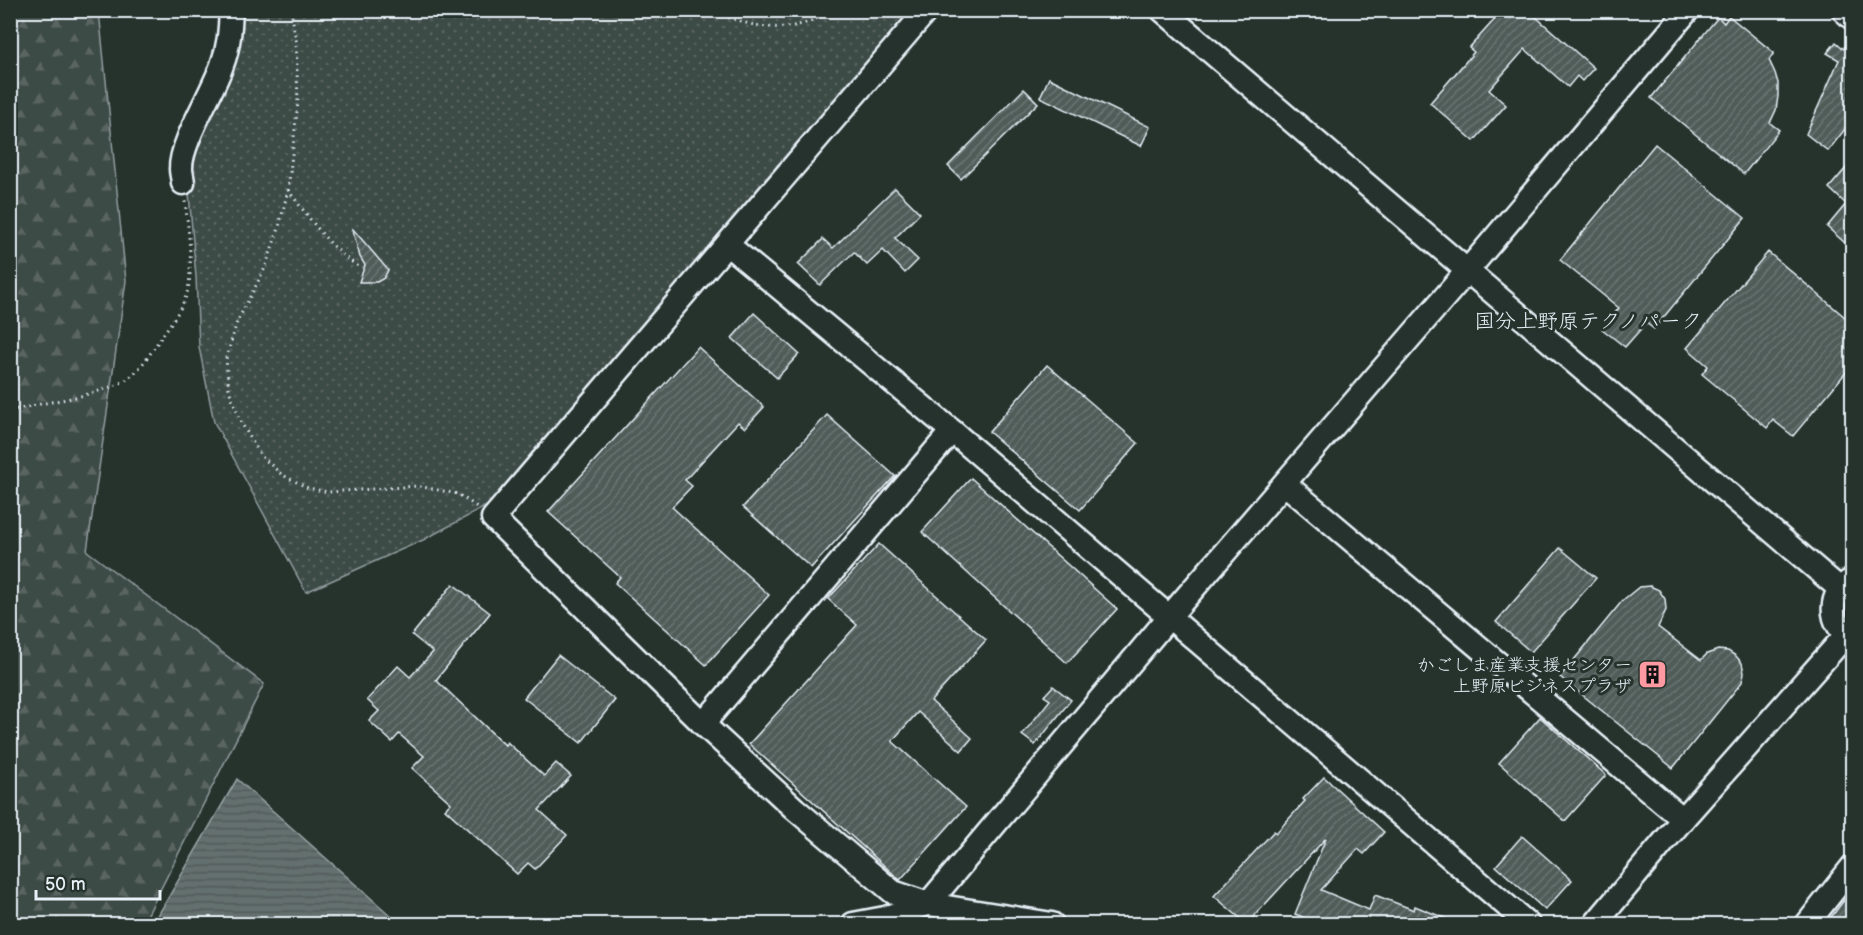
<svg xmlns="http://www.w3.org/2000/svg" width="1863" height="935" viewBox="0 0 1863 935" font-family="'Balsamiq Sans','Klee One',sans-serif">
	<defs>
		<pattern id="grass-dots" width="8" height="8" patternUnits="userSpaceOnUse" patternTransform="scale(1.5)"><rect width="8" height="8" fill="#3e4b47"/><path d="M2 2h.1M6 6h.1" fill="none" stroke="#5a6562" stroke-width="1.8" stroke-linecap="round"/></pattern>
		<pattern id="forest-firs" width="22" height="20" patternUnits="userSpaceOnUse" patternTransform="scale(1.5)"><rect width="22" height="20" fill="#3e4b47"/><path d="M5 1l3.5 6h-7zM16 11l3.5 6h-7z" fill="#5a6562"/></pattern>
		<pattern id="water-rules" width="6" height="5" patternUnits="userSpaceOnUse" patternTransform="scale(1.5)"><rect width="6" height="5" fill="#636f6d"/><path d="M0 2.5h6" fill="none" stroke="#535a5a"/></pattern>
		<pattern id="building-hatch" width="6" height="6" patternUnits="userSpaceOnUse" patternTransform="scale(1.5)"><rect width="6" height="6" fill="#505c59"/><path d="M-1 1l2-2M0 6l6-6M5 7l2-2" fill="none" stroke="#697472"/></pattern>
	</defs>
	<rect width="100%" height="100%" fill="#26332d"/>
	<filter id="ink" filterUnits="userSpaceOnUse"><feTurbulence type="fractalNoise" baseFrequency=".0167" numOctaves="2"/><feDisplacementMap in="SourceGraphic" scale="12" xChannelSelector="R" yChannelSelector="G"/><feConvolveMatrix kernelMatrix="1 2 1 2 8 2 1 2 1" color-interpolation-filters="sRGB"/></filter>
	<g filter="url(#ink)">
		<polygon fill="url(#grass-dots)" stroke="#939ea0" stroke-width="1.5" points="238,11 912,11 500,499 423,540 306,592 214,422 199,347 196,277 188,181 192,158"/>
		<polygon fill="url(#forest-firs)" stroke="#939ea0" stroke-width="1.5" points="10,11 99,11 126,281 87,551 264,684 143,924 11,924"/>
		<polygon fill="url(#water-rules)" stroke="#98a3a5" stroke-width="1.5" points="237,779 400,924 153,924"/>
		<g fill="url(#building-hatch)" stroke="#e8f1f8" stroke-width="1.5">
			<polygon points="1485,10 1528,10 1594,68 1582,81 1577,76 1568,87 1525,49 1489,90 1506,105 1474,141 1430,103 1474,52 1469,48 1495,19"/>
			<polygon points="1729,16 1774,53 1769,60 1775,73 1778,83 1778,96 1776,110 1770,123 1779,130 1744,174 1651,98 1718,17 1724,23"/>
			<polygon points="1852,31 1852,120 1828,151 1806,134 1839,60 1827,53 1836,42 1844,49"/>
			<polygon points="1049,78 1150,127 1141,146 1040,97"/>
			<polygon points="1024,89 1038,103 961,179 948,166"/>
			<polygon points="1655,144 1745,218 1654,329 1646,323 1625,347 1602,329 1619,308 1560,260"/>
			<polygon points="1852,161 1852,249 1827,227 1846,204 1829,188"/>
			<polygon points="895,188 920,213 895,238 918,260 905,273 883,250 867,265 854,252 820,285 798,264 823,239 833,248"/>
			<polygon points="352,228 388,270 384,278 377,282 359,282 365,265 360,257"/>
			<polygon points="1768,252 1852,323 1852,365 1793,436 1773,420 1767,428 1702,374 1708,366 1687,348"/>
			<polygon points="754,313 799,354 777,378 732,338"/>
			<polygon points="698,347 764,407 745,428 738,422 685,480 692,486 672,507 769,595 706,665 615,583 620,577 548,512"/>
			<polygon points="1047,365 1138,443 1080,510 989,432"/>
			<polygon points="827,415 895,476 811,568 743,507"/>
			<polygon points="971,478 1117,609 1067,663 922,532"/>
			<polygon points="879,544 986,640 931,701 972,738 961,751 918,712 892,741 966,807 900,880 749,744 857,625 828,599"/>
			<polygon points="1560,548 1596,578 1531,652 1496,622"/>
			<polygon points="453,584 490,613 436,680 505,745 507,742 544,776 556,763 571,776 539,810 567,835 535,869 528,863 517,874 445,809 451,803 412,768 424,756 399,734 392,742 369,721 379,711 367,700 398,666 410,677 433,652 412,635"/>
			<polygon points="1650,586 1659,590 1665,599 1666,610 1658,627 1701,660 1707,654 1718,650 1728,651 1736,656 1742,663 1744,673 1742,682 1673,768 1560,677 1623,600 1639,587"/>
			<polygon points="558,655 615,700 581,743 524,698"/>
			<polygon points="1053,686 1071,700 1035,745 1022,735 1050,700 1044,696"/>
			<polygon points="1540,717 1606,775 1565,821 1499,763"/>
			<polygon points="1324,777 1384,832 1364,854 1358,849 1321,890 1369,910 1375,895 1414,910 1415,906 1459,924 1320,924 1295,914 1326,838 1247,924 1214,896 1274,831 1276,833 1305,801 1303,799"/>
			<polygon points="1522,836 1572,880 1545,910 1496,866"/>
			<polygon points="1844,900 1852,907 1852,924 1826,924"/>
		</g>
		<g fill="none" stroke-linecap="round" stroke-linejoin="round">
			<defs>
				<g id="minor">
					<polyline points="927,10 493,518 703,724 795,809 893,892 928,904 1052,924"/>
					<polyline points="1162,10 1840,589"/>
					<polyline points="1843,10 1852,18"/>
					<path d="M183,183C183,179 181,174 181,169C180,143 213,92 222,65C229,47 230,30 231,10"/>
					<polyline points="728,245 952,431 1528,924"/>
					<polyline points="1285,484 1683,819"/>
					<path d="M1852,580C1827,592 1828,626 1852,638"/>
					<polyline points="703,724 952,431"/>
					<polyline points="853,924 885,918 928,904 1169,617 1456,284 1688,10"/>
					<polyline points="1595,924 1683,819 1846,635"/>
					<polyline points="1807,924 1852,867"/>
				</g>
			</defs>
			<use href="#minor" stroke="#e8f1f8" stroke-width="27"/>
			<g stroke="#e8f1f8" stroke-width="3" stroke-dasharray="1.5 4.5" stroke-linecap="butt">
				<polyline points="291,10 296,40 298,102 288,190 278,231 265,268 237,322 226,359 229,390 242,424 261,456 281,474 308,488 328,492 418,486 458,494 477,507"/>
				<path d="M712,10C751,29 793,37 831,10"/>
				<path d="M10,104C16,128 16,138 10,162"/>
				<path d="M288,190C309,217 329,248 358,266"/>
				<path d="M10,411C46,401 83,399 118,384C135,377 146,360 156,345C166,329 181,312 187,293C194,270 188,226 185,201"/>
			</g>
			<use href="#minor" stroke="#26332d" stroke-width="22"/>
		</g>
	</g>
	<defs>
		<symbol id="building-square" viewBox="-11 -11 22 22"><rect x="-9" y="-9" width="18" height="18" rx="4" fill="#ff9aa2" stroke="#26332d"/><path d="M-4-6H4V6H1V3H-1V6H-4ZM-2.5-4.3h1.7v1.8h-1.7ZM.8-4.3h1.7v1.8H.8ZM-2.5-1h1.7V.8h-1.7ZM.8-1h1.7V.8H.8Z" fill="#111"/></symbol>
	</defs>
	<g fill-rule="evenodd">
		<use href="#building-square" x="1636" y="658" width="33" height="33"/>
	</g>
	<g text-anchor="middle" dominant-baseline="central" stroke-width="6" stroke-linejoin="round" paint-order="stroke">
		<g font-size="18" fill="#e8f1f8" stroke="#26332d" text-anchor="end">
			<text x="1632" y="665">かごしま産業支援センター<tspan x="1632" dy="21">上野原ビジネスプラザ</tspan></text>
		</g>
		<g font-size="21" fill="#e8f1f8" stroke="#26332d">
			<text x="1588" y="321">国分上野原テクノパーク</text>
		</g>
	</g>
	<rect width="1863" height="935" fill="none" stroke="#26332d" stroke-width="36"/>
	<rect x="18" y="18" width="1827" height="899" fill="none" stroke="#e8f1f8" stroke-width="2" filter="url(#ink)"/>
	<path d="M36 890v9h124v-9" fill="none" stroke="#e8f1f8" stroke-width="3"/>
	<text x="45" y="890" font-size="18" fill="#e8f1f8" stroke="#26332d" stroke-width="4.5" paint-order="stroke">50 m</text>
</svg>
